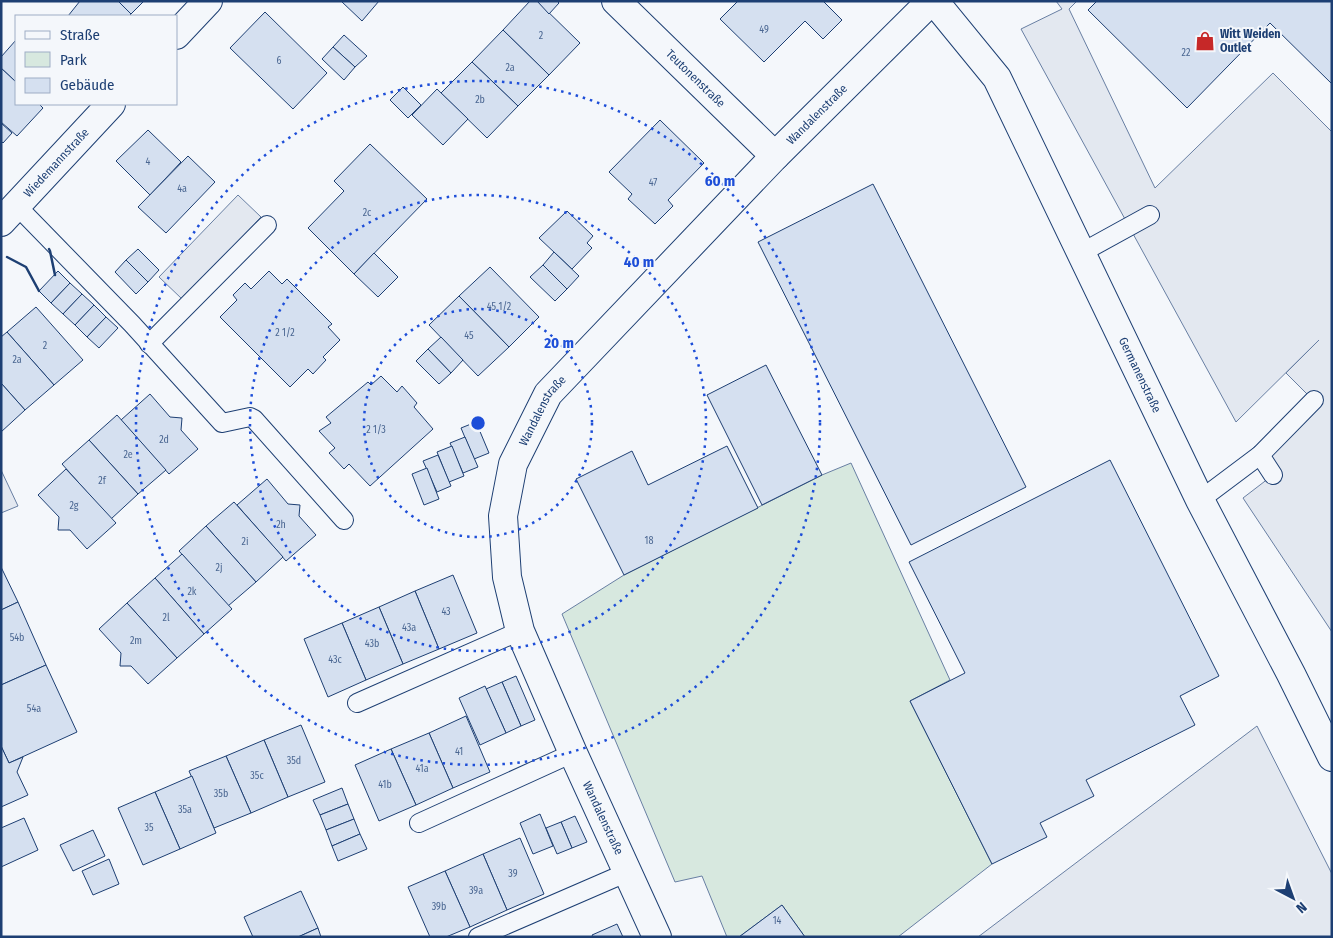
<svg xmlns="http://www.w3.org/2000/svg" width="1333" height="938" viewBox="0 0 1333 938" font-family="'Fira Sans Condensed',sans-serif">
	<rect width="100%" height="100%" fill="#f4f7fb"/>
	<polygon fill="#d7e8df" stroke="#687fa3" points="851,463 950,680 910,701 992,864 898,937 805,937 782,905 739,937 727,937 702,876 675,882 562,614 624,575 822,475"/>
	<g fill="#e3e8f0" stroke="#687fa3">
		<polygon points="1056,1 1077,1 1069,9 1155,188 1273,73 1332,132 1332,632 1243,498 1273,475 1260,455 1313,400 1286,373 1319,340 1236,422 1021,29 1062,9"/>
		<polygon points="238,195 261,217 182,299 159,277"/>
		<polygon points="1,470 18,506 1,513"/>
		<polygon points="1257,726 1332,874 1332,937 978,937"/>
	</g>
	<g fill="#d5e0f0" stroke="#1d3f73">
		<polygon points="80,1 118,1 131,14 129,16 68,16"/>
		<polygon points="118,1 144,1 131,14"/>
		<polygon points="341,1 379,1 362,21"/>
		<polygon points="530,1 537,1 580,43 549,75 503,30"/>
		<polygon points="537,1 557,1 559,3 549,14"/>
		<polygon points="738,1 823,1 842,20 823,39 805,21 764,62 720,19"/>
		<polygon points="1097,1 1332,1 1332,84 1270,23 1187,108 1088,10"/>
		<polygon points="265,12 327,73 293,109 230,48"/>
		<polygon points="503,30 549,75 518,106 472,62"/>
		<polygon points="344,35 367,56 355,67 333,47"/>
		<polygon points="16,40 16,82 1,68 1,57"/>
		<polygon points="333,47 355,67 344,80 322,59"/>
		<polygon points="472,62 518,106 487,138 441,93"/>
		<polygon points="1,68 16,82 16,104 39,104 43,108 17,136 1,122"/>
		<polygon points="403,87 421,105 408,118 390,100"/>
		<polygon points="437,89 468,119 443,145 412,115"/>
		<polygon points="660,120 704,163 668,200 673,206 655,224 628,199 632,194 609,172"/>
		<polygon points="1,123 12,133 3,143 1,141"/>
		<polygon points="148,130 181,162 150,195 116,161"/>
		<polygon points="370,144 427,199 354,274 308,228 344,191 334,181"/>
		<polygon points="188,156 215,182 166,233 138,207"/>
		<polygon points="873,184 1026,487 911,545 758,242"/>
		<polygon points="567,211 593,236 587,243 592,248 572,269 539,238"/>
		<polygon points="138,249 159,270 148,282 126,260"/>
		<polygon points="554,252 579,276 567,289 543,265"/>
		<polygon points="374,253 398,277 378,297 354,274"/>
		<polygon points="126,260 148,282 136,294 115,272"/>
		<polygon points="543,265 567,289 555,301 530,277"/>
		<polygon points="490,267 539,317 509,347 459,296"/>
		<polygon points="58,271 70,283 51,303 39,291"/>
		<polygon points="269,271 282,284 287,279 332,324 328,327 340,340 323,357 326,360 313,374 308,369 290,387 220,317 237,300 233,295 245,283 251,289"/>
		<polygon points="70,283 82,294 63,314 51,303"/>
		<polygon points="82,294 94,305 75,325 63,314"/>
		<polygon points="459,296 509,347 478,376 429,325"/>
		<polygon points="94,305 106,317 87,337 75,325"/>
		<polygon points="36,307 83,360 54,385 7,332"/>
		<polygon points="106,317 118,328 99,348 87,337"/>
		<polygon points="7,332 54,385 25,410 1,383 1,337"/>
		<polygon points="441,337 463,360 451,373 428,349"/>
		<polygon points="428,349 451,373 439,384 416,361"/>
		<polygon points="766,365 822,475 762,505 707,395"/>
		<polygon points="381,376 397,392 402,386 417,403 414,407 433,429 370,486 349,464 344,469 329,453 335,448 319,431 331,423 326,417 368,382 371,385"/>
		<polygon points="1,383 25,410 1,432"/>
		<polygon points="150,394 170,417 182,418 181,430 198,449 169,474 121,420"/>
		<polygon points="117,415 166,470 138,494 89,440"/>
		<polygon points="476,422 489,453 474,459 461,428"/>
		<polygon points="465,437 478,467 463,473 450,443"/>
		<polygon points="89,440 138,494 111,519 62,464"/>
		<polygon points="452,446 464,476 449,482 437,452"/>
		<polygon points="727,446 758,508 624,575 576,479 632,451 648,485"/>
		<polygon points="438,455 451,486 437,492 423,461"/>
		<polygon points="1110,460 1219,676 1180,696 1195,725 1086,780 1094,796 1040,823 1047,837 992,864 910,701 965,673 909,562"/>
		<polygon points="427,468 439,499 424,505 412,474"/>
		<polygon points="66,469 116,523 87,549 70,530 58,530 59,517 38,495"/>
		<polygon points="267,479 288,504 300,505 299,516 316,535 286,561 237,505"/>
		<polygon points="234,502 283,557 256,582 206,526"/>
		<polygon points="206,526 256,582 228,606 179,551"/>
		<polygon points="182,554 232,609 204,634 155,578"/>
		<polygon points="1,567 18,602 1,610"/>
		<polygon points="453,575 477,633 439,649 415,591"/>
		<polygon points="155,578 204,634 177,658 127,603"/>
		<polygon points="415,591 439,649 403,664 379,607"/>
		<polygon points="18,602 46,665 1,685 1,610"/>
		<polygon points="127,603 177,658 148,684 131,666 120,666 121,653 99,629"/>
		<polygon points="379,607 403,664 366,680 342,623"/>
		<polygon points="342,623 366,680 328,697 304,639"/>
		<polygon points="46,665 77,732 9,763 1,746 1,685"/>
		<polygon points="516,676 535,720 521,726 502,682"/>
		<polygon points="502,682 521,726 506,733 486,689"/>
		<polygon points="485,686 506,733 480,745 459,698"/>
		<polygon points="466,716 490,772 453,788 429,733"/>
		<polygon points="301,725 325,782 288,797 264,740"/>
		<polygon points="429,733 453,788 416,805 391,749"/>
		<polygon points="264,740 288,797 251,813 226,756"/>
		<polygon points="1,746 9,763 23,757 17,772 28,795 1,807"/>
		<polygon points="391,749 416,805 379,821 355,765"/>
		<polygon points="226,756 251,813 214,828 189,771"/>
		<polygon points="192,776 216,833 180,849 155,792"/>
		<polygon points="342,788 348,804 320,815 313,800"/>
		<polygon points="155,792 180,849 143,865 118,808"/>
		<polygon points="348,804 354,819 326,830 320,815"/>
		<polygon points="540,814 553,846 533,854 520,823"/>
		<polygon points="575,816 587,842 572,848 561,822"/>
		<polygon points="24,818 38,850 1,867 1,828"/>
		<polygon points="354,819 360,834 332,846 326,830"/>
		<polygon points="561,822 572,848 557,854 546,828"/>
		<polygon points="93,830 105,856 73,871 60,845"/>
		<polygon points="360,834 367,849 338,861 332,846"/>
		<polygon points="520,838 544,894 507,910 483,854"/>
		<polygon points="483,854 507,910 470,927 445,871"/>
		<polygon points="109,859 119,884 93,895 82,871"/>
		<polygon points="445,871 470,927 446,937 430,937 408,887"/>
		<polygon points="301,891 318,928 298,937 253,937 244,917"/>
		<polygon points="782,905 805,937 739,937"/>
		<polygon points="617,924 623,937 593,937 592,935"/>
		<polygon points="318,928 321,937 298,937"/>
	</g>
	<g fill="none" stroke-linecap="round" stroke-linejoin="round">
		<defs>
			<g id="lane">
				<polyline points="16,205 132,324 222,423 250,417 254,419 344,520"/>
				<polyline points="1081,253 1150,215"/>
				<polyline points="149,344 267,225"/>
				<polyline points="1260,455 1273,475"/>
				<polyline points="1200,500 1260,455 1314,400"/>
				<polyline points="357,703 520,631"/>
				<polyline points="419,823 573,753"/>
				<polyline points="478,937 628,872"/>
			</g>
			<g id="street">
				<path id="s1" d="M616,1L775,156"/>
				<path id="s2" d="M934,1L997,78L1200,500L1291,674L1332,757"/>
				<polyline points="176,35 208,1"/>
				<path id="s3" d="M1,222L111,104"/>
				<path id="s4" d="M657,937L573,753L520,631L507,577L503,516L513,464L548,394L775,156L931,1"/>
			</g>
		</defs>
		<use href="#lane" stroke="#1d3f73" stroke-width="20"/>
		<use href="#street" stroke="#1d3f73" stroke-width="30"/>
		<use href="#lane" stroke="#f4f7fb" stroke-width="18"/>
		<use href="#street" stroke="#f4f7fb" stroke-width="28"/>
		<g stroke="#1d3f73" stroke-width="2.5">
			<polyline points="49,249 50,251 55,275"/>
			<polyline points="7,257 26,267 39,291"/>
		</g>
	</g>
	<g fill="none" stroke="#1d4ed8" stroke-width="2.5" stroke-dasharray="2.5 5">
		<circle cx="478" cy="423" r="114"/>
		<circle cx="478" cy="423" r="228"/>
		<circle cx="478" cy="423" r="342"/>
	</g>
	<defs>
		<symbol id="shop-bare" viewBox="-9 -9 18 18"><path d="M-5-2.5h2.3a2.7 3.5 0 0 1 5.4 0H5L5.5 6h-11ZM-1.5-2.5h3a1.5 2.3 0 0 0-3 0Z" fill="#c62828" stroke="#f4f7fb" stroke-width="2.5" paint-order="stroke"/></symbol>
	</defs>
	<g fill-rule="evenodd">
		<use href="#shop-bare" x="1191" y="27" width="28" height="28"/>
	</g>
	<g text-anchor="middle" dominant-baseline="central" stroke-width="4" stroke-linejoin="round" paint-order="stroke">
		<g font-size="10" fill="#4b6792">
			<text x="764" y="30">49</text>
			<text x="541" y="36">2</text>
			<text x="1186" y="53">22</text>
			<text x="279" y="61">6</text>
			<text x="510" y="68">2a</text>
			<text x="480" y="100">2b</text>
			<text x="148" y="162">4</text>
			<text x="653" y="183">47</text>
			<text x="182" y="189">4a</text>
			<text x="367" y="213">2c</text>
			<text x="499" y="307">45 1/2</text>
			<text x="285" y="333">2 1/2</text>
			<text x="469" y="336">45</text>
			<text x="45" y="346">2</text>
			<text x="17" y="360">2a</text>
			<text x="376" y="430">2 1/3</text>
			<text x="164" y="440">2d</text>
			<text x="128" y="455">2e</text>
			<text x="102" y="481">2f</text>
			<text x="74" y="506">2g</text>
			<text x="281" y="525">2h</text>
			<text x="649" y="541">18</text>
			<text x="245" y="542">2i</text>
			<text x="219" y="568">2j</text>
			<text x="192" y="592">2k</text>
			<text x="446" y="612">43</text>
			<text x="166" y="618">2l</text>
			<text x="409" y="628">43a</text>
			<text x="17" y="638">54b</text>
			<text x="136" y="641">2m</text>
			<text x="372" y="644">43b</text>
			<text x="335" y="660">43c</text>
			<text x="34" y="709">54a</text>
			<text x="459" y="752">41</text>
			<text x="294" y="761">35d</text>
			<text x="422" y="769">41a</text>
			<text x="257" y="776">35c</text>
			<text x="385" y="785">41b</text>
			<text x="221" y="794">35b</text>
			<text x="185" y="810">35a</text>
			<text x="149" y="828">35</text>
			<text x="513" y="874">39</text>
			<text x="476" y="891">39a</text>
			<text x="439" y="907">39b</text>
			<text x="777" y="921">14</text>
		</g>
		<g font-size="12" font-weight="bold" fill="#1d3f73" stroke="#f4f7fb" text-anchor="start">
			<text x="1220" y="34">Witt Weiden<tspan x="1220" dy="14">Outlet</tspan></text>
		</g>
		<g font-size="12" fill="#1d3f73" stroke="#f4f7fb">
			<text stroke="none"><textPath href="#s1" startOffset="111">Teutonenstraße</textPath></text>
			<text stroke="none"><textPath href="#s4" startOffset="971">Wandalenstraße</textPath></text>
			<text stroke="none"><textPath href="#s3" startOffset="81">Wiedemannstraße</textPath></text>
			<text stroke="none"><textPath href="#s2" startOffset="429">Germanenstraße</textPath></text>
			<text stroke="none"><textPath href="#s4" startOffset="566">Wandalenstraße</textPath></text>
			<text transform="translate(603 818) rotate(65)">Wandalenstraße</text>
		</g>
	</g>
	<circle cx="478" cy="423" r="8" fill="#1d4ed8" stroke="#f4f7fb" stroke-width="2.5"/>
	<g font-size="15" text-anchor="middle" font-weight="bold" fill="#1d4ed8" stroke="#f4f7fb" stroke-width="4" stroke-linejoin="round" paint-order="stroke">
		<text x="720" y="186">60 m</text>
		<text x="639" y="267">40 m</text>
		<text x="559" y="348">20 m</text>
	</g>
	<rect width="1333" height="938" fill="none" stroke="#1d3f73" stroke-width="5"/>
	<rect x="15" y="15" width="162" height="90" fill="#f4f7fb" stroke="#9eadc5"/>
	<rect x="25" y="31" width="25" height="8" fill="#f4f7fb" stroke="#9eadc5"/>
	<text x="60" y="40" font-size="15" fill="#1d3f73">Straße</text>
	<rect x="25" y="52" width="25" height="15" fill="#d7e8df" stroke="#9eadc5"/>
	<text x="60" y="65" font-size="15" fill="#1d3f73">Park</text>
	<rect x="25" y="78" width="25" height="15" fill="#d5e0f0" stroke="#9eadc5"/>
	<text x="60" y="90" font-size="15" fill="#1d3f73">Gebäude</text>
	<g transform="translate(1293 898) rotate(139)" stroke="#f4f7fb" stroke-width="4" paint-order="stroke">
	<path d="M0-4L9 19L0 12L-9 19Z" fill="#1d3f73"/>
	<text y="-8" font-size="14" font-weight="bold" text-anchor="middle" fill="#1d3f73">N</text>
	</g>
</svg>
